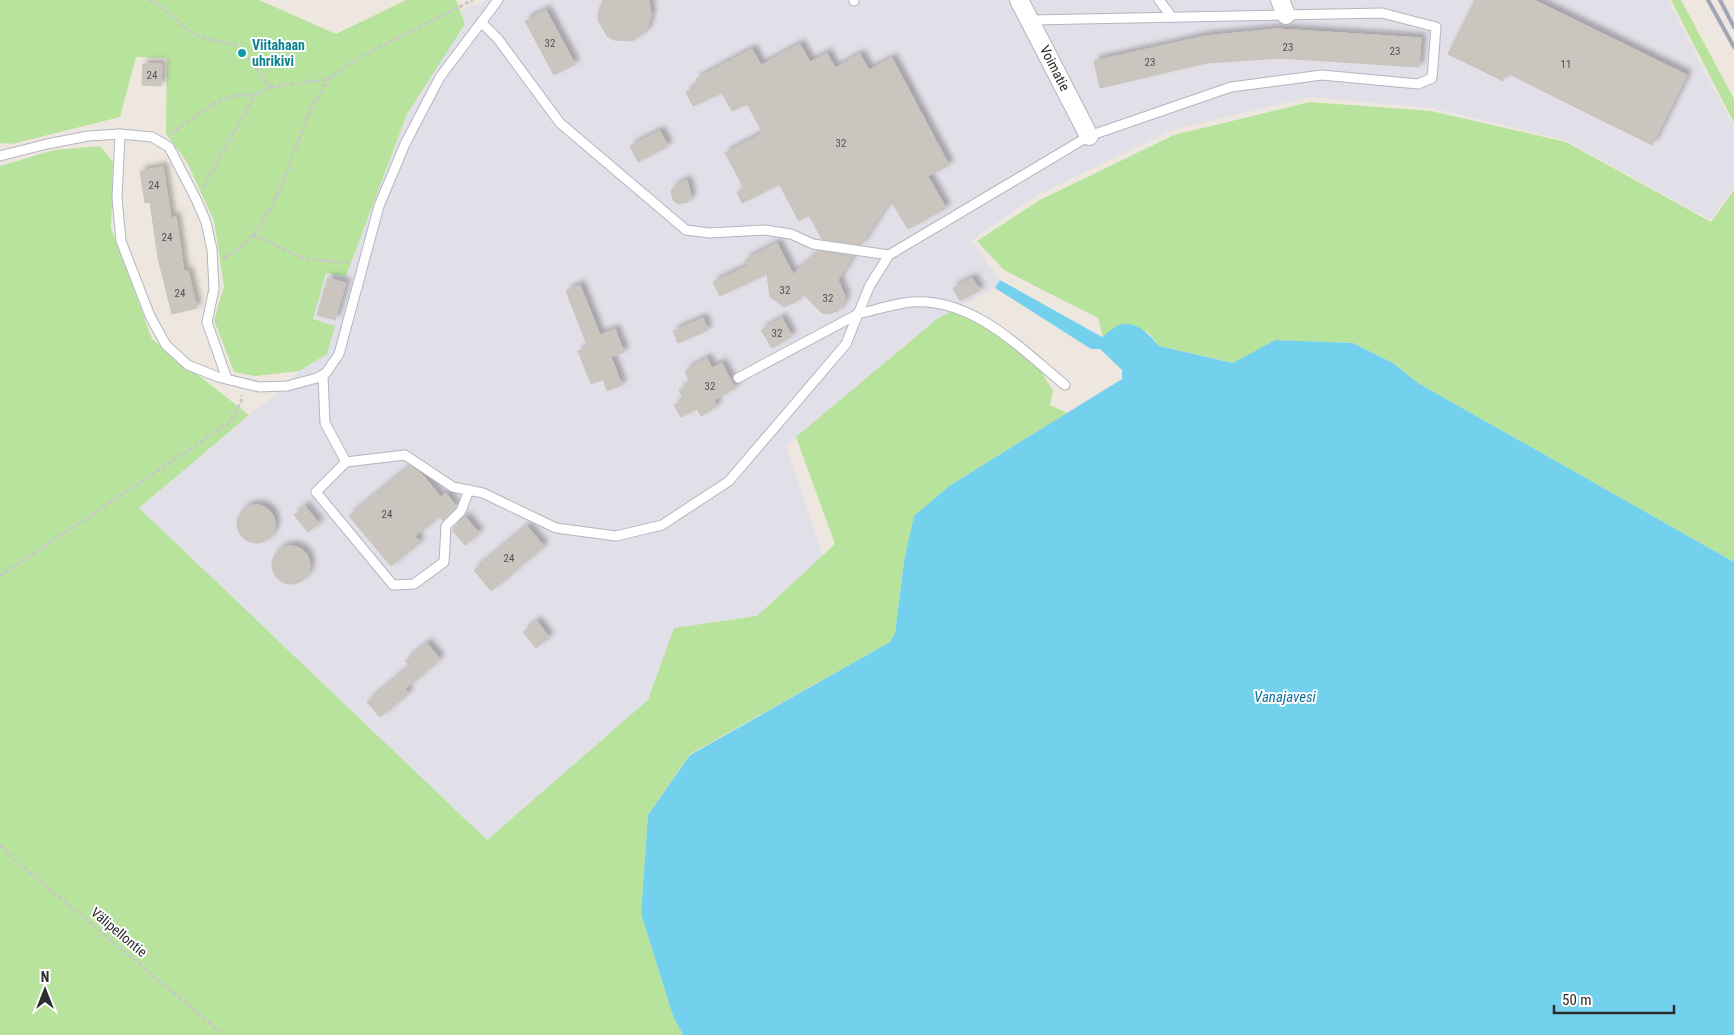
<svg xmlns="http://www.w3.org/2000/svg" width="1734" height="1035" viewBox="0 0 1734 1035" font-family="'Roboto Condensed',sans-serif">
	<defs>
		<filter id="shadow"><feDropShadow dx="4.5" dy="-4.5" stdDeviation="2.5" flood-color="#0004"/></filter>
	</defs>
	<rect width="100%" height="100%" fill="#eee7df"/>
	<polygon fill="#e1dfe7" points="487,0 1668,0 1734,128 1734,187 1711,220 1565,140 1432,108 1309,97 1172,130 1037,195 971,241 1000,280 995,288 937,319 786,446 823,555 757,616 674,628 648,700 487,840 139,508 249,415 287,386 299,371 327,354 313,319 326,273 346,276 407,114 465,24 461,10"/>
	<g fill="#b7e39d">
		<polygon points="0,0 259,0 336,34 406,0 456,0 465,24 407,114 346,276 326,273 313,319 335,326 327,354 299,371 255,376 234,372 214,320 224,286 214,221 187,162 166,134 167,58 136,57 120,117 12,144 0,143"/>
		<polygon points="1671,0 1681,0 1734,99 1734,123"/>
		<polygon points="1310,102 1431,111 1566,142 1711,222 1734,190 1734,562 1418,383 1393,363 1353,343 1275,340 1234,363 1159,346 1148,332 1119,325 1103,337 1098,318 1004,270 977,241 1040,200 1174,135"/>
		<polygon points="100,146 113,162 111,228 152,339 249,415 139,508 487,840 648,700 674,628 757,616 835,544 796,437 937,319 952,311 992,331 1039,368 1053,391 1050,405 1067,413 949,486 915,516 904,561 895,633 890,642 690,754 648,815 641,914 673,1016 683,1035 0,1035 0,166 54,150"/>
	</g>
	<path fill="#74d1ee" d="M1000,280L1102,337C1107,334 1113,327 1119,325C1136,320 1149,334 1159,346L1233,363L1275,340L1353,343L1393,363L1418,383L1734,562V1035H683L673,1016L641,914L648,815L690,755L890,642L895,633L904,561L914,516L949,486L1122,379V370L1100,349H1091L995,288Z"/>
	<g fill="#cac5be" stroke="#cac3b9" filter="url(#shadow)">
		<polygon points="603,0 649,0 651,15 646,31 632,41 614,40 607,36 598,20 598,12"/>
		<polygon points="1475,0 1534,0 1687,75 1652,145 1507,73 1503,81 1448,54"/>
		<polygon points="546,10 575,64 554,75 525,21"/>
		<polygon points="1277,29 1421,38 1419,67 1280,58 1206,63 1100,88 1094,61 1205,36"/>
		<polygon points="800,44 810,62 827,53 835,68 860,54 869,70 892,58 949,165 928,176 946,208 908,229 890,200 861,245 822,239 809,215 799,221 779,184 742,203 737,192 744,188 725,153 763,133 747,104 732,111 722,93 693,106 686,92 699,85 696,79 752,49 761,65"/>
		<polygon points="143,64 162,64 161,86 142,85"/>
		<polygon points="660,131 668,146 638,162 630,146"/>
		<polygon points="163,167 171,218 176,217 184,272 188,271 197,308 172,314 158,258 150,202 145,203 140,171"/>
		<polygon points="687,180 691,196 688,202 678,204 673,200 671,191 675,186"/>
		<polygon points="777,243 793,274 820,251 853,256 838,280 845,296 844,302 838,311 827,314 822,313 803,294 795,302 784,307 770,297 767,274 720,296 713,282 748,266 745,260"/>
		<polygon points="328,278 346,283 335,320 317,315"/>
		<polygon points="972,278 980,290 960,301 953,288"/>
		<polygon points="580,285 600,335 615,329 624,352 611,357 622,385 607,391 603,379 591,384 578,351 588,347 566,291"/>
		<polygon points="703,318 708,330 678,343 673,331"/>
		<polygon points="782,318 792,336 772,348 761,330"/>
		<polygon points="707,358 712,368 722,363 735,388 714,400 717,406 701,416 697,409 681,417 674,405 684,399 679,390 690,384 685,371"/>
		<polygon points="410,466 422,474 441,497 446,493 456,506 443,520 440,516 415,536 420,542 391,566 349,516"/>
		<circle cx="256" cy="524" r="19"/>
		<polygon points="305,506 319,523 308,532 294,515"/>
		<polygon points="465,516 479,533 465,545 452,530"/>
		<polygon points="527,526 544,546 491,591 474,570"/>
		<circle cx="291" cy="565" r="19"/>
		<polygon points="537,621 549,637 536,648 523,632"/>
		<polygon points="427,643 440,659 405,689 409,693 380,717 367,702 410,666 405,661"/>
	</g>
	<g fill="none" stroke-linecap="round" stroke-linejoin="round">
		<defs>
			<g id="lane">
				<polyline points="854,0 854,1"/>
				<polyline points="1159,0 1172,17"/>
				<polyline points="482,23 498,39 560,123 686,230 709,233 765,230 791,234 813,244 889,255"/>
				<polyline points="120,134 117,198 121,241 150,316 166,345 188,365 218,377 259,387 287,386 317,378 326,373 339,354 379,206 405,144 440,77 498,0"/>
				<polyline points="0,156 47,144 88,136 120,134 152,137 169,147 196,199 206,222 212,250 214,289 207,322 227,379"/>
				<path d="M323,375L325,423L346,462L405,455L453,487L483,493L556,528L616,536L662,525L729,481L846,344L858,314C875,310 893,304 911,302C973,297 1021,349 1065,385"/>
				<polyline points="738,378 858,314 870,285 889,255 1089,136 1231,87 1322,75 1418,84 1432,78 1436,27 1382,13 1031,20"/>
				<polyline points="346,462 316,492 393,585 414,584 444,562 446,526 461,511 469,490"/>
			</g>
			<g id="street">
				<polyline points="1019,0 1089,136"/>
				<polyline points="1280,0 1286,15"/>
			</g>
		</defs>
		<use href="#lane" stroke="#b3b6c0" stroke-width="11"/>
		<use href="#street" stroke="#b3b6c0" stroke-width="20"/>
		<g stroke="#c8c8c8" stroke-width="3" stroke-dasharray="4 2.5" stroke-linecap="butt">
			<path d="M149,0C167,7 175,22 191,32C207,42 222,40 236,46C244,49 263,79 270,87"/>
			<polyline points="170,134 213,104 232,96 255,95"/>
			<polyline points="203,187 255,95 270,87 329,79 358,58 473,0"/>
			<polyline points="253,235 306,259 352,263"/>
			<path d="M224,258C272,235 289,162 308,116C314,103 321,91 329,79"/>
			<polyline points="0,576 229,423 241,402 242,395"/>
			<polyline points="0,845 15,860 224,1035"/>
		</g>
		<use href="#lane" stroke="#fff" stroke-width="9"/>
		<use href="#street" stroke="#fff" stroke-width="18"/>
		<g stroke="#a2a5b6" stroke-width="4">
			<polyline points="1708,0 1734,47"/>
			<polyline points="1720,0 1734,27"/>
		</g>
	</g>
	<circle fill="#0f9aa8" stroke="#fff" stroke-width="2" cx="242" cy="53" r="5"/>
	<g text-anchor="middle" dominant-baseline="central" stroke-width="4" stroke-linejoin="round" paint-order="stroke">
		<g font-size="11" fill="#545351">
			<text x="550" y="43">32</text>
			<text x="1288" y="47">23</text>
			<text x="1395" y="51">23</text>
			<text x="1150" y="62">23</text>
			<text x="1566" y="64">11</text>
			<text x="152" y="75">24</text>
			<text x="841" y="143">32</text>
			<text x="154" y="185">24</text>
			<text x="167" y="237">24</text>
			<text x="785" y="290">32</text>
			<text x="180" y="293">24</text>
			<text x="828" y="298">32</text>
			<text x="777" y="333">32</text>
			<text x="710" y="386">32</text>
			<text x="387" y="514">24</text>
			<text x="509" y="558">24</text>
		</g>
		<g font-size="14" font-weight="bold" fill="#0d838f" stroke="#fff" text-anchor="start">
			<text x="252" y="45">Viitahaan<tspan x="252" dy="16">uhrikivi</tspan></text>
		</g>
		<g font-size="14" fill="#2d2d2d" stroke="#fff">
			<text transform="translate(1055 68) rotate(63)">Voimatie</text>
			<text transform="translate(119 932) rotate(40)">Välipellontie</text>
		</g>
		<g font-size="15" font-style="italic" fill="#0f719e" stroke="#fff">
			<text x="1285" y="697">Vanajavesi</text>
		</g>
	</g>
	<g transform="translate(45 990)" stroke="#ffffff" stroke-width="4" paint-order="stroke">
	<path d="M0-4L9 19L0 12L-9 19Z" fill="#2d2d2d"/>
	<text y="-8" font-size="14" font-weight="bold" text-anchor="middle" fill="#2d2d2d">N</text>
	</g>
	<path d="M1554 1005v8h120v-8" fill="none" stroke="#2d2d2d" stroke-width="2.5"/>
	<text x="1562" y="1005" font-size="15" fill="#2d2d2d" stroke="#ffffff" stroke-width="4" paint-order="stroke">50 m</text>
</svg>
